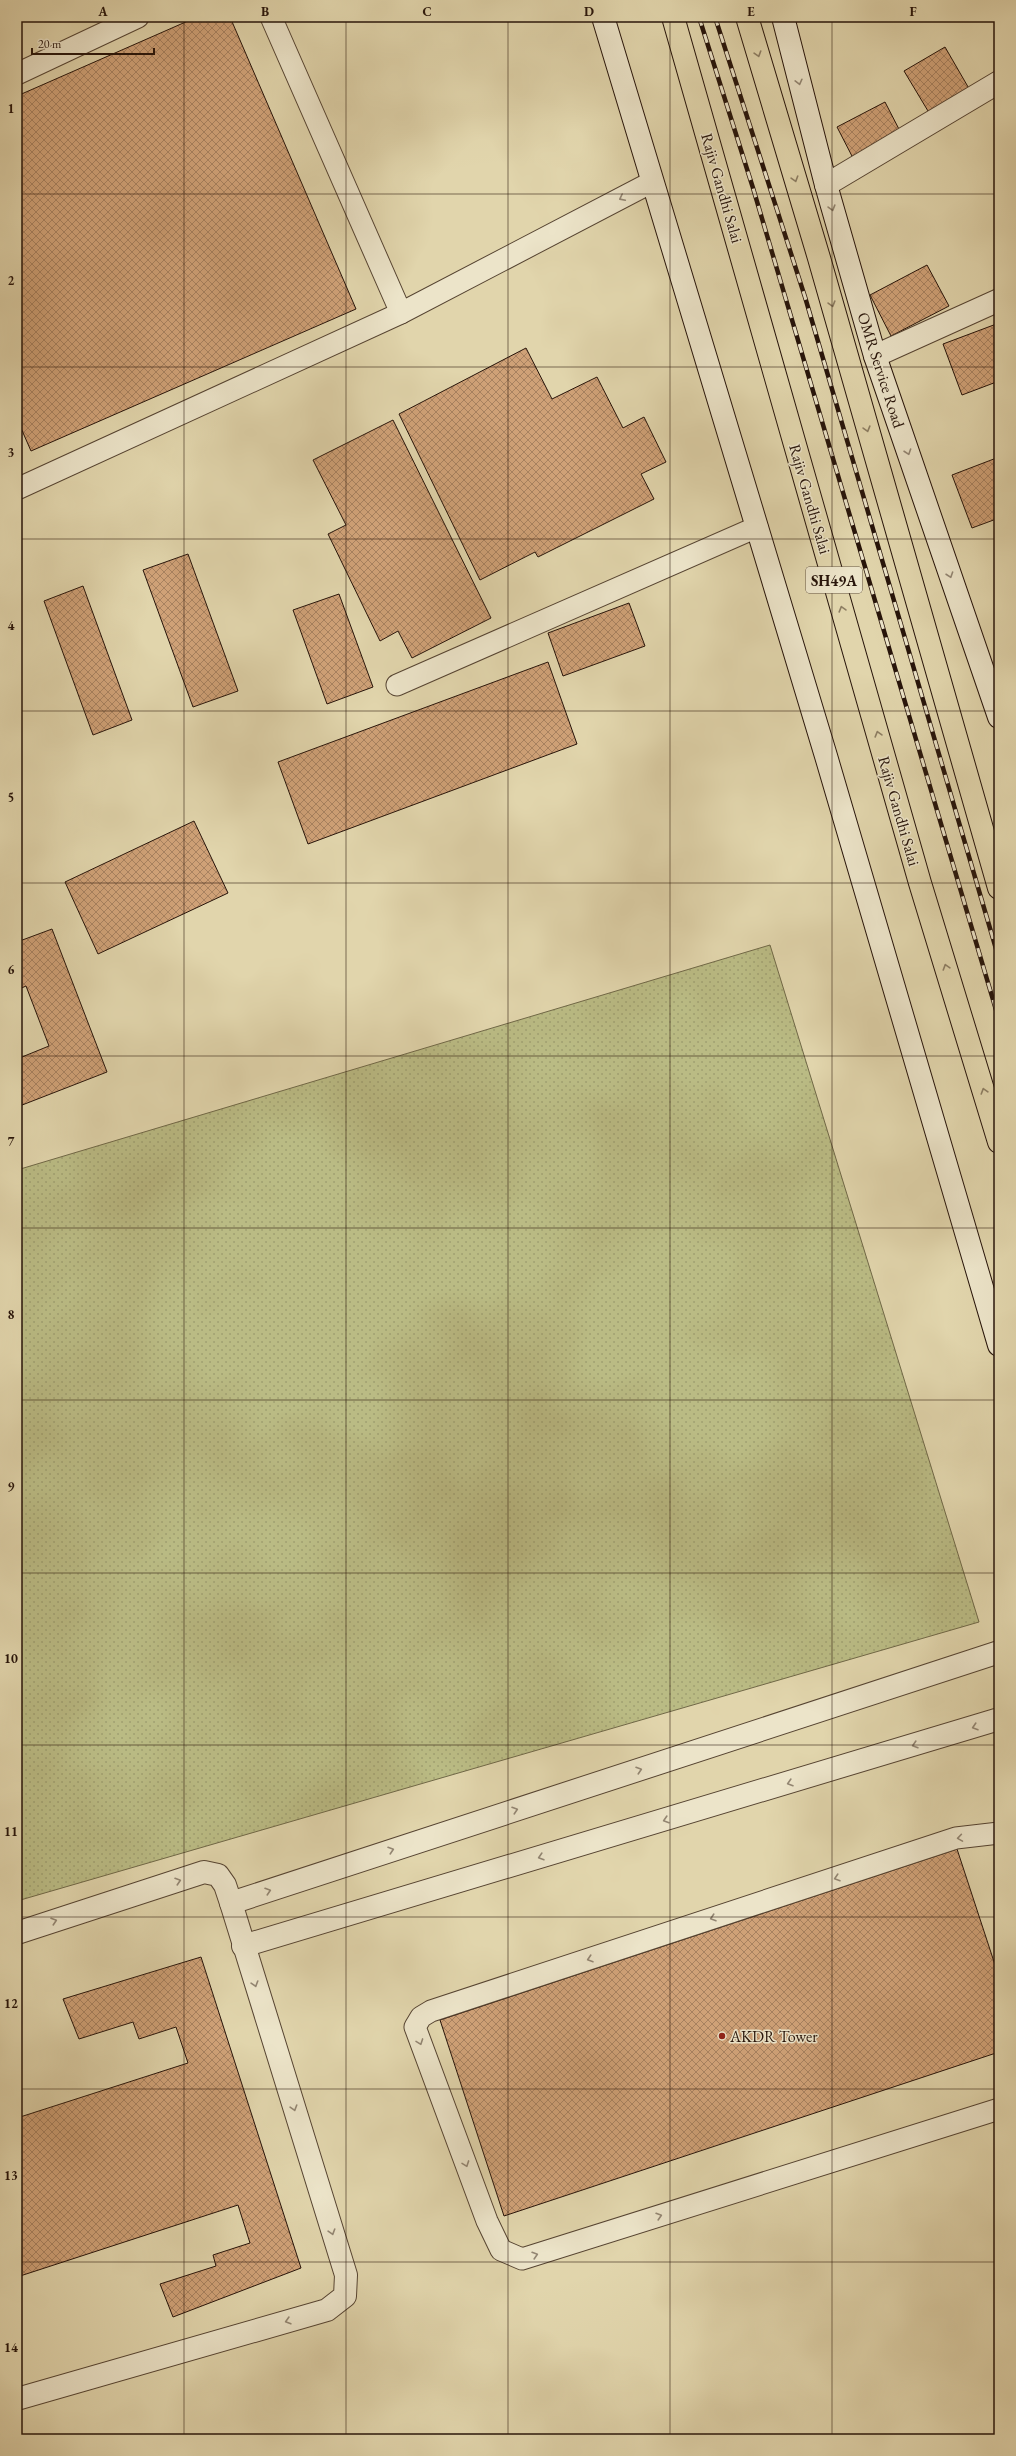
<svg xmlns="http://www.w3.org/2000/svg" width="1016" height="2456" viewBox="0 0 1016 2456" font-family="'EB Garamond',serif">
	<defs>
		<pattern id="grass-dots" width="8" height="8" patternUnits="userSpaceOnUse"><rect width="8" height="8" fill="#babb84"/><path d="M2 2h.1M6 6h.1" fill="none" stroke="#a0a071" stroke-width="1.8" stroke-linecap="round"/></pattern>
		<pattern id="building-cross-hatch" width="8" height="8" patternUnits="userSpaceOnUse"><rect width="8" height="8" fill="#cfa177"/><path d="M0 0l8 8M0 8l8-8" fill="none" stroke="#a88260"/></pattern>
	</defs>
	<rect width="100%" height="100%" fill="#e1d5ac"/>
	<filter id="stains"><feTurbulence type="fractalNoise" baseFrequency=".005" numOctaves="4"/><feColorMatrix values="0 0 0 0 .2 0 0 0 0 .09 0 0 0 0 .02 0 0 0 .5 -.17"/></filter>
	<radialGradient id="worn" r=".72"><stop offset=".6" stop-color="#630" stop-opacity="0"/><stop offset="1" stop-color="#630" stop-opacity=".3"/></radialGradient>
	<polygon fill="url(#grass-dots)" stroke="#706847" points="770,945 979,1622 17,1901 17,1170"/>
	<g fill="url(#building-cross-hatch)" stroke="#27140a">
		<polygon points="197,17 230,17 356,309 31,451 17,419 17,96"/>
		<polygon points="945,47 971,92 931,116 904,71"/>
		<polygon points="885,102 902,135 854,160 837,127"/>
		<polygon points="927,265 949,306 891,336 870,295"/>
		<polygon points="999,323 999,381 962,395 943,344"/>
		<polygon points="526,348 552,399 597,377 623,428 644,417 666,462 641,474 654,499 538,557 535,552 480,580 399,414"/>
		<polygon points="393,420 491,618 412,658 398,631 380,641 328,534 346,525 313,460"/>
		<polygon points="999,457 999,518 972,528 952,475"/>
		<polygon points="188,554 238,691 193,707 143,570"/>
		<polygon points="83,586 132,720 93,735 44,601"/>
		<polygon points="339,594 373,687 327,704 293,610"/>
		<polygon points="629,603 645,646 563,676 548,633"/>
		<polygon points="548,662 577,744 308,844 278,762"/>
		<polygon points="194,821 228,893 98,954 65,882"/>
		<polygon points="52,929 107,1072 17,1107 17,1059 49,1046 26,986 17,990 17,942"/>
		<polygon points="957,1849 999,1977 999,2052 504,2216 440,2020"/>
		<polygon points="201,1957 301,2268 173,2317 160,2284 216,2266 213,2255 250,2243 238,2205 17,2277 17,2118 188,2063 176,2027 139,2039 133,2022 79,2039 63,1999"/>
	</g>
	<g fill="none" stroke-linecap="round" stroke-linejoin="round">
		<defs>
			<g id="lane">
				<polyline points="271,17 401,313 652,182"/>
				<polyline points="17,74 138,17"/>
				<polyline points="17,489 401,313"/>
				<polyline points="397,685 757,527"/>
				<polyline points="999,1833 956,1838 431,2011 421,2017 415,2027 487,2221 501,2250 522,2259 999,2109"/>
			</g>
			<g id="street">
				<polyline points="826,185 999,82"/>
				<polyline points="875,356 999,300"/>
				<polyline points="231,1903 999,1652"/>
				<polyline points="17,1933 204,1872 218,1875 225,1885 231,1903 346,2275 345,2296 327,2310 17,2399"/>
				<polyline points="243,1946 999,1719"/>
			</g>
			<g id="secondary">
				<polyline points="603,17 826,756 999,1345"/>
				<polyline points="783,17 826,185 875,356 999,717"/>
			</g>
			<g id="primary">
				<polyline points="673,17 920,883 999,1142"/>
				<polyline points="747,17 819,258 999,888"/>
			</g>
		</defs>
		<use href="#lane" stroke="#564432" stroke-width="23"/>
		<use href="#street" stroke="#564432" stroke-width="24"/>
		<use href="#secondary" stroke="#27140a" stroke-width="24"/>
		<use href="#primary" stroke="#27140a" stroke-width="24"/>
		<use href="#lane" stroke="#ece4c9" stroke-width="21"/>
		<use href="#street" stroke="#ece4c9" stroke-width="22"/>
		<use href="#secondary" stroke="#ece4c9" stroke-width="22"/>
		<use href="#primary" stroke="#e1d5ac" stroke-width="22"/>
		<defs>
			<g id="rail">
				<polyline points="699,17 753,188 999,1020"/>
				<polyline points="715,17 805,297 999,959"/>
			</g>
		</defs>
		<use href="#rail" stroke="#27140a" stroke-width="4.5"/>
		<use href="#rail" stroke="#ece4c9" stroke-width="3" stroke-dasharray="9" stroke-linecap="butt"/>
	</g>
	<defs><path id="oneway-chevron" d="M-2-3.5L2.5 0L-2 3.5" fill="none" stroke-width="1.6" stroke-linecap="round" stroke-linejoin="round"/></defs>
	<g stroke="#8d7e63">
		<use href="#oneway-chevron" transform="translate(758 54) rotate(73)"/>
		<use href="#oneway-chevron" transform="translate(795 179) rotate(73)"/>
		<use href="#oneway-chevron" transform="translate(832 304) rotate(74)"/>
		<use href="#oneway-chevron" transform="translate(867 429) rotate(74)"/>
		<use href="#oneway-chevron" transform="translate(842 609) rotate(-106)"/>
		<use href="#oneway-chevron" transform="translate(878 734) rotate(-106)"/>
		<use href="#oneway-chevron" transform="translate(946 967) rotate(-107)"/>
		<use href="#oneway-chevron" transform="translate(984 1091) rotate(-107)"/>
	</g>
	<g stroke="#938673">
		<use href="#oneway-chevron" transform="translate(799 82) rotate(76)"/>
		<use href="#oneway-chevron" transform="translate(622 198) rotate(153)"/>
		<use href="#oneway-chevron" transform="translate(832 208) rotate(74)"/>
		<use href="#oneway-chevron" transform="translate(908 452) rotate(71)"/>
		<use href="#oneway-chevron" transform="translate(950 575) rotate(71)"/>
		<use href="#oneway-chevron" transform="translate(975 1727) rotate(162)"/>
		<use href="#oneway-chevron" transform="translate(915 1745) rotate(163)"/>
		<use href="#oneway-chevron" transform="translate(639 1770) rotate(-18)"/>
		<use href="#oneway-chevron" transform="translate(790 1783) rotate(163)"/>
		<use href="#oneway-chevron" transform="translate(515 1810) rotate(-18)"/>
		<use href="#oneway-chevron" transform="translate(666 1820) rotate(163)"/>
		<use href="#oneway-chevron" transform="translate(960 1838) rotate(171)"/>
		<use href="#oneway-chevron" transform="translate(391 1850) rotate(-18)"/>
		<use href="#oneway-chevron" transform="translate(541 1857) rotate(163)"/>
		<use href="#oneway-chevron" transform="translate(837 1878) rotate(162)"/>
		<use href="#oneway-chevron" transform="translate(178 1881) rotate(-18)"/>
		<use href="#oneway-chevron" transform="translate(268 1891) rotate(-18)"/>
		<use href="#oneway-chevron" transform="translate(713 1918) rotate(162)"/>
		<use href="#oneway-chevron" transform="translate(54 1921) rotate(-18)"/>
		<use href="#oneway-chevron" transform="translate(590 1959) rotate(162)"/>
		<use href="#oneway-chevron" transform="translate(255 1984) rotate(73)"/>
		<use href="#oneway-chevron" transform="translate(420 2042) rotate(70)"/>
		<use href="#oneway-chevron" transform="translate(294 2108) rotate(73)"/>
		<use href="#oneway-chevron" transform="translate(466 2164) rotate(70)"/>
		<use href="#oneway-chevron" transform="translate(659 2216) rotate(-17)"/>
		<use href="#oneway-chevron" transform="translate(332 2232) rotate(73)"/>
		<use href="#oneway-chevron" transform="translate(535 2255) rotate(-17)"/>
		<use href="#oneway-chevron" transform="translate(288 2321) rotate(164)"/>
	</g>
	<path fill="none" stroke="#27140a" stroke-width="1" stroke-opacity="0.55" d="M184,17V2439M346,17V2439M508,17V2439M670,17V2439M832,17V2439M17,194H999M17,367H999M17,539H999M17,711H999M17,883H999M17,1056H999M17,1228H999M17,1400H999M17,1573H999M17,1745H999M17,1917H999M17,2089H999M17,2262H999"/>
	<circle fill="#8f2418" stroke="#ece4c9" stroke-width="1.5" cx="722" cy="2036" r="4"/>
	<g text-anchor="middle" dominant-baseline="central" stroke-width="3" stroke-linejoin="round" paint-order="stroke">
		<rect fill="#ece4c9" stroke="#625243" stroke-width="1" x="806" y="567" width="56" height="26" rx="3"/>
		<g font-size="15" font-weight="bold" fill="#27140a">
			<text x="834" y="580">SH49A</text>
		</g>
		<g font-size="16" fill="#27140a" stroke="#ece4c9">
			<text transform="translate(722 188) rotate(74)">Rajiv Gandhi Salai</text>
			<text transform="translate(881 370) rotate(72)">OMR Service Road</text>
			<text transform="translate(810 499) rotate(74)">Rajiv Gandhi Salai</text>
			<text transform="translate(899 811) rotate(74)">Rajiv Gandhi Salai</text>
		</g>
		<g font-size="16" fill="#27140a" stroke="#ece4c9" text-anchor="start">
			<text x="730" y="2036">AKDR Tower</text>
		</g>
	</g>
	<rect width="1016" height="2456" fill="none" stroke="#e1d5ac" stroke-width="44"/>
	<path d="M32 48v6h122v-6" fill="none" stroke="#27140a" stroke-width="2"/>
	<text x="38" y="48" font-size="12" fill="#27140a" stroke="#ece4c9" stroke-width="3" paint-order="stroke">20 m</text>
	<rect x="22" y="22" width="972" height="2412" fill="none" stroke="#27140a" stroke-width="1.5"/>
	<g font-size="13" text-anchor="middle" font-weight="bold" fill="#27140a">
		<text x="103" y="16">A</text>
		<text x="265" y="16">B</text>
		<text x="427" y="16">C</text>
		<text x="589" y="16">D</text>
		<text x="751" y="16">E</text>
		<text x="913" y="16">F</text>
		<text x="11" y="113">1</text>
		<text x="11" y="285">2</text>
		<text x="11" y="457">3</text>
		<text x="11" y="630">4</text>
		<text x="11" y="802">5</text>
		<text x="11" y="974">6</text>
		<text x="11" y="1146">7</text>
		<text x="11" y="1319">8</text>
		<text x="11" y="1491">9</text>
		<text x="11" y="1663">10</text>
		<text x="11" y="1836">11</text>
		<text x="11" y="2008">12</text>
		<text x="11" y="2180">13</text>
		<text x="11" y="2352">14</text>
	</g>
	<rect width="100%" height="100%" filter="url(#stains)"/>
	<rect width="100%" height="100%" fill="url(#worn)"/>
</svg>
